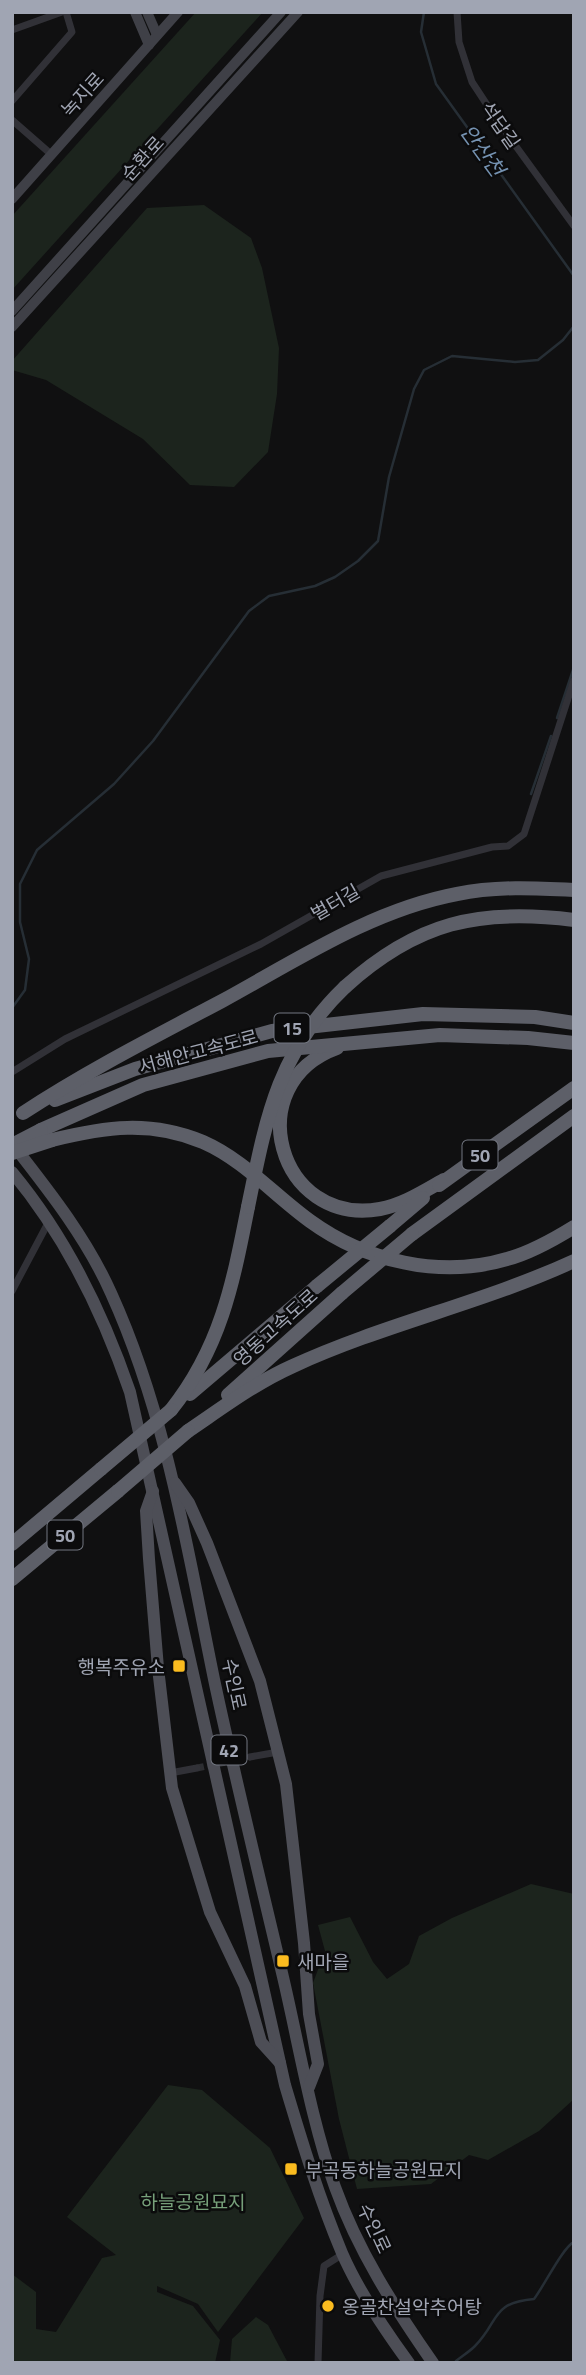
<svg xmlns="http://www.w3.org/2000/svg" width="586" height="2375" viewBox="0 0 586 2375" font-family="'Titillium Web','Noto Sans KR',sans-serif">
	<rect width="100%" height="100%" fill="#101011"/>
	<g fill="#1c241d">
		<polygon points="196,12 263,12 12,290 12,216"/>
		<polygon points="204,205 251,238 262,268 279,348 277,394 268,452 234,487 190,485 143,439 46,380 12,370 12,361 147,208"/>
		<polygon points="531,1884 574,1894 574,2099 539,2131 488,2160 469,2155 431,2184 357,2189 339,2119 313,1983 325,1951 318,1925 350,1917 373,1962 387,1979 409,1964 419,1936 452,1918"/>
		<polygon points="168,2085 202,2090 270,2148 304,2218 218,2332 198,2304 157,2286 157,2292 193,2306 220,2340 215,2363 12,2363 12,2274 36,2292 36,2329 56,2332 102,2258 116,2255 67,2217"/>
		<polygon points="256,2317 268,2325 288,2363 230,2363 232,2339"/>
	</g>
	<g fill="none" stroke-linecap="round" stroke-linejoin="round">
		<g stroke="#262e35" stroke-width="2.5">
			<polyline points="424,12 421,32 436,84 574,276"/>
			<polyline points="557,718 574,667"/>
			<polyline points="531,794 551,736"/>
			<polyline points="12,1008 25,990 29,959 20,922 20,884 37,850 114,784 153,741 249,611 269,596 315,586 335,577 358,561 378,541 389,477 414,389 424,370 452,356 515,362 538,360 563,340 574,326"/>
			<path d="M456,2361C462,2356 469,2352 475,2346C500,2321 490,2303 534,2299C544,2286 563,2247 574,2242"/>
		</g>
		<polyline stroke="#2d2e31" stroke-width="7" stroke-dasharray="7 3.5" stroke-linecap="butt" points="197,1768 250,1757"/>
		<g stroke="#313137" stroke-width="7">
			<polyline points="457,12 459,42 472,82 499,123 574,226"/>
			<polyline points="12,30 62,12"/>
			<polyline points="12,101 72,32 66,12"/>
			<polyline points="12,120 52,155"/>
			<polyline points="12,1072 65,1039 261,944 381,876 492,847 508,846 524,834 574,680"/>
			<polyline points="12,1291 48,1223"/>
			<polyline points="250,1757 278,1752"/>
			<polyline points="170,1773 197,1768"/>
			<polyline points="318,2363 320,2296 324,2266 343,2254"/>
		</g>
		<g stroke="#3f4047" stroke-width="10">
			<polyline points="135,12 149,45"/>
			<polyline points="147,12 157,35"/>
			<polyline points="12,199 178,12"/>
			<polyline points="12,311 281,12"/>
			<polyline points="12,327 298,12"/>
		</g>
		<g stroke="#4d4e56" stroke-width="12">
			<path d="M14,1146C50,1192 87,1239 111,1293C167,1416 188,1553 215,1684C236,1782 260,1879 283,1977C299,2045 311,2120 335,2187C358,2251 394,2307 433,2363"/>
			<path d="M12,1172C66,1237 103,1313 130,1392L285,2085C302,2142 319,2198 342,2253C359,2292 384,2329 409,2363"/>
			<polyline points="175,1483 189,1503 207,1543 260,1681 286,1784 304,1943 309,2014 318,2064 309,2087"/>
			<polyline points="153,1491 146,1511 149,1559 158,1668 172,1788 210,1912 245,1986 261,2042 280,2063"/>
		</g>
		<g stroke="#5d5f68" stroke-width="14">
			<path d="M345,987C417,922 479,908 574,920"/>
			<path d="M337,1048C238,1084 278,1227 380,1209C403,1205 424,1191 444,1180"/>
			<polyline points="55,1100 135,1069 272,1031 423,1014 535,1017 574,1023"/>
			<path d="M23,1113C87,1071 154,1037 222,1001C297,960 372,910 457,894C496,886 535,888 574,890"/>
			<polyline points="41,1130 143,1085 268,1051 440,1035 528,1038 574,1043"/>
			<path d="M52,1140C105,1127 150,1120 203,1142C244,1160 274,1195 310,1221C365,1261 440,1279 507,1259C530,1253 553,1240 574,1227"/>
			<polyline points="439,1185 574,1088"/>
			<polyline points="390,1226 423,1198"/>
			<polyline points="412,1234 574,1116"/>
			<polyline points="190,1394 317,1286"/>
			<polyline points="228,1395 342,1293"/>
			<path d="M171,1410C221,1347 233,1283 248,1207"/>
			<path d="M188,1431C222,1408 255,1383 293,1366C384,1324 483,1303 574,1261"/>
			<polyline points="12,1544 101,1469"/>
			<polyline points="12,1579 118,1491"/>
		</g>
		<g stroke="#5d5f68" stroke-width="14">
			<polyline points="12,1145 41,1130"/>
			<polyline points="12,1153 52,1140"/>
			<path d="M248,1207C266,1119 278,1051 345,987"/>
			<polyline points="317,1286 390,1226"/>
			<polyline points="342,1293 412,1234"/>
			<polyline points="101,1469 171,1410"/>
			<polyline points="118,1491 188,1431"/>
		</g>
	</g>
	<g fill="#fabb1f" stroke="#0b0b0c" stroke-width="2.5">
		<rect x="172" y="1659" width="14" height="14" rx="3.5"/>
		<rect x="276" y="1954" width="14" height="14" rx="3.5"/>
		<rect x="284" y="2162" width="14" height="14" rx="3.5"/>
		<circle cx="328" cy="2306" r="7"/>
	</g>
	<g text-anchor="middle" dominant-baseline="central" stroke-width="5" stroke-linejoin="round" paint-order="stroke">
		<g fill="#0b0b0c" stroke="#737781" stroke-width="2">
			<rect x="274.5" y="1013.5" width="35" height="29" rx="5"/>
			<rect x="462.5" y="1140.5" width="35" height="29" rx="5"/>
			<rect x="47.5" y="1520.5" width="35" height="29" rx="5"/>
			<rect x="211.5" y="1735.5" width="35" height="29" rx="5"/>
		</g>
		<g font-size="18" font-weight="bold" fill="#a0a5b3">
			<text x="292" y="1028">15</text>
			<text x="480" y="1155">50</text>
			<text x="65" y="1535">50</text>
			<text x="229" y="1750">42</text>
		</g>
		<g font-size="19" fill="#a0a5b3" stroke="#0b0b0c">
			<text transform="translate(82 94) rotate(-48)">녹지로</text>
			<text transform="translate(501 125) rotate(55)">석답길</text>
			<text transform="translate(142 158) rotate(-48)">순환로</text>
			<text transform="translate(335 902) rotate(-30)">벌터길</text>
			<text transform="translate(198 1051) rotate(-15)">서해안고속도로</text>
			<text transform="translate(275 1327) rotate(-42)">영동고속도로</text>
			<text transform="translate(235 1684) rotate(78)">수인로</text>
			<text transform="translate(375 2228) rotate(65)">수인로</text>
		</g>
		<g font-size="19" fill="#a0a5b3" stroke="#0b0b0c" text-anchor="start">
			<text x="165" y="1666" text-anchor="end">행복주유소</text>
			<text x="297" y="1961">새마을</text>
			<text x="305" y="2169">부곡동하늘공원묘지</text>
			<text x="342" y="2306">옹골찬설악추어탕</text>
		</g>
		<g font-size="19" fill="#769f7a" stroke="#0b0b0c">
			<text x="193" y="2201">하늘공원묘지</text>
		</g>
		<g font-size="21" font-style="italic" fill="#7592b1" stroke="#0b0b0c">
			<text transform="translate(483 150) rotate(54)">안산천</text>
		</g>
	</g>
	<rect width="586" height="2375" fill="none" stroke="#a0a5b3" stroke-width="28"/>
</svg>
